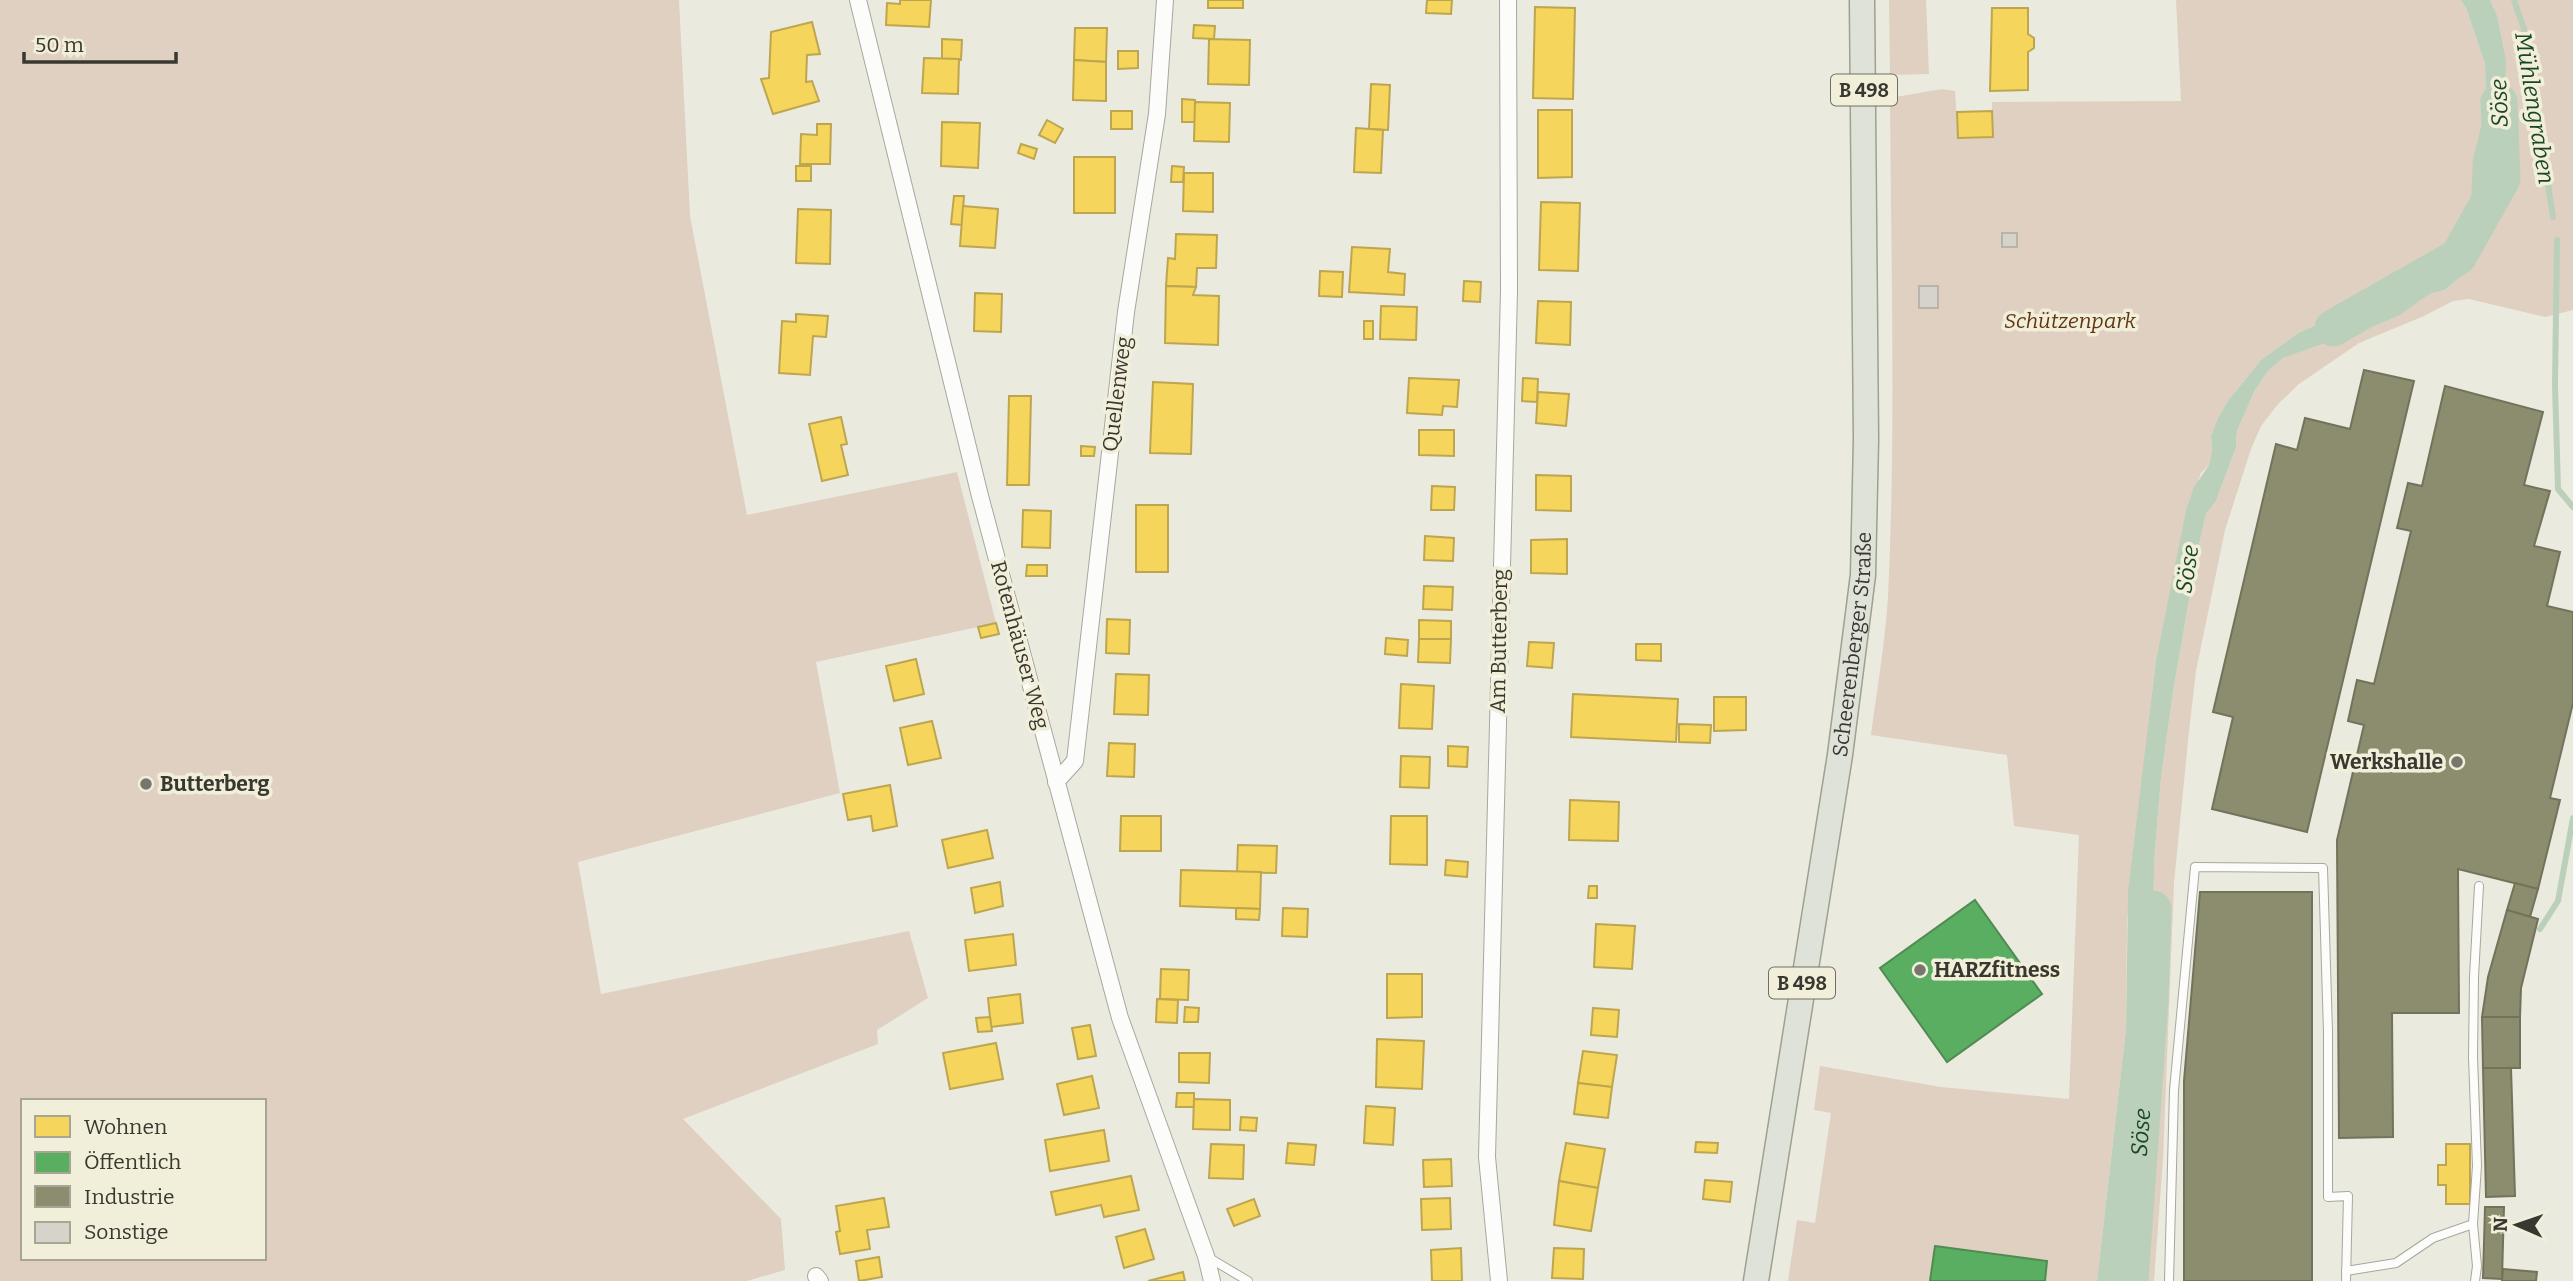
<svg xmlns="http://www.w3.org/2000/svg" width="2573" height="1281" viewBox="0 0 2573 1281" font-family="Bitter,serif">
	<rect width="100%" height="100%" fill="#ebeadf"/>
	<g fill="#dfd0c1" fill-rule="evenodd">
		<path d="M0,0H679L690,216L747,515L957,472L996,623L816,662L840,793L578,862L601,994L909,931L928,998L877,1030L878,1044L683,1119L781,1219L785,1270L747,1281H0ZM23,1101H264V1258H23Z"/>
		<polygon points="1889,0 1926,0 1929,74 1890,75"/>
		<path d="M2176,0H2461L2466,8L2485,64L2486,107L2471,204L2462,225L2420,282L2406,292L2325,321L2298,333L2261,360L2227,402L2217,420L2211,436L2212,450L2209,465L2201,473L2187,511L2156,660L2151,702L2127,920L2126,1029L2097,1281H1788L1797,1220L1815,1223L1831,1113L1814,1110L1820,1066L1941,1087L2069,1099L2079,835L2014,826L2007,755L1871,735C1877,689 1885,643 1888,597C1896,431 1891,264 1890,98L1942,89L1955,91L1958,138L1992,137V102L2181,101Z"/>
		<polygon points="2490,0 2573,0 2573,310 2545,317 2469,299 2453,301 2424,316 2359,343 2299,384 2278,404 2261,426 2251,449 2225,530 2196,671 2189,731 2174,883 2163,1159 2154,1281 2129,1281 2138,1190 2150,988 2155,849 2161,778 2173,692 2197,554 2206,514 2216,501 2236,447 2237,431 2255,390 2267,372 2283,358 2377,325 2399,315 2429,294 2445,290 2461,276 2486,223 2494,209 2489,203 2496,167 2505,141 2506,59 2497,15"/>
	</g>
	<polygon fill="#bbd0bb" points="2461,0 2490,0 2497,15 2506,59 2505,141 2496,167 2489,202 2495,209 2486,223 2461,276 2445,290 2429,294 2400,315 2377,325 2283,358 2267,372 2255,390 2237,431 2236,447 2216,501 2206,514 2197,554 2173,692 2161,778 2155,849 2150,988 2138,1190 2129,1281 2097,1281 2126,1029 2128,892 2156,660 2186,511 2194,487 2209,465 2212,450 2211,436 2217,420 2227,402 2261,360 2298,333 2325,321 2407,292 2420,282 2462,225 2471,203 2473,159 2486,107 2485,64 2466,8"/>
	<g fill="#f6d55c" stroke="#bda64f" stroke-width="2">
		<polygon points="900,0 931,0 929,27 886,25 887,3 900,4"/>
		<rect x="1208" y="0" width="35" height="8"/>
		<polygon points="1427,0 1452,0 1451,14 1426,13"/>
		<polygon points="1535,7 1575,8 1573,99 1533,98"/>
		<polygon points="1992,8 2028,8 2028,34 2034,38 2034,48 2028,52 2028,90 1990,91"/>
		<polygon points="812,22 820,54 807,55 806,82 812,81 819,101 773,114 761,79 769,78 771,32"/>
		<polygon points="1194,25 1215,26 1214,39 1193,38"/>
		<polygon points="1075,28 1107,28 1106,62 1074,60"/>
		<polygon points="942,39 962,40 961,60 942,59"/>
		<polygon points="1209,39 1250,40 1249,85 1208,84"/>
		<polygon points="1118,51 1138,51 1138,68 1118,69"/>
		<polygon points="924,58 959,59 958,94 922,93"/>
		<polygon points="1074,60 1106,62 1106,101 1073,100"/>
		<polygon points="1371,84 1390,85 1388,130 1369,129"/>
		<polygon points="1182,99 1195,100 1195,122 1182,122"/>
		<polygon points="1195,102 1230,103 1229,142 1194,141"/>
		<polygon points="1538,110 1572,110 1572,177 1538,178"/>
		<rect x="1111" y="111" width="21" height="18"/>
		<polygon points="1992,111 1993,137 1958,138 1957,112"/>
		<polygon points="1047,120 1063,129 1055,143 1039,135"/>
		<polygon points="942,122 980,123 978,168 941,166"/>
		<polygon points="817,124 831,124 830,164 800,164 801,134 817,135"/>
		<polygon points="1356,128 1383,130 1381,173 1354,172"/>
		<polygon points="1021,144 1037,149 1034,159 1018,153"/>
		<rect x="1074" y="157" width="41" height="56"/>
		<rect x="796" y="166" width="15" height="15"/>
		<polygon points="1172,166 1184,167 1183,182 1171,182"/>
		<polygon points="1184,173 1213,173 1213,212 1183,211"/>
		<polygon points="954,196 964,196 962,225 951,224"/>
		<polygon points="1541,202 1580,203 1578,271 1539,270"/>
		<polygon points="963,206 998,209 995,248 960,246"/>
		<polygon points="798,209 831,210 830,264 796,263"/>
		<polygon points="1176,234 1217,235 1216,268 1197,268 1196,287 1166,286 1168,258 1175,259"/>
		<polygon points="1352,247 1390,249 1388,272 1405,274 1404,295 1349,292"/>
		<polygon points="1320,271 1343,272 1342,297 1319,296"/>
		<polygon points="1464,281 1481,282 1480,302 1463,301"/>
		<polygon points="1166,286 1196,287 1193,295 1219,296 1218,345 1165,343"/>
		<polygon points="975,293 1002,294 1001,332 974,331"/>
		<polygon points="1538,301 1571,302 1570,345 1536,343"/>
		<polygon points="1381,306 1417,307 1416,340 1380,339"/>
		<polygon points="796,314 828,316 826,337 813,336 810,375 779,373 782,321 796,322"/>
		<rect x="1364" y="321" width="9" height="18"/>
		<polygon points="1409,378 1459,380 1457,407 1443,406 1442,415 1407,413"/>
		<polygon points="1523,378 1538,379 1537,402 1522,401"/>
		<polygon points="1153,382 1193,384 1191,454 1150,453"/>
		<polygon points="1538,392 1569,394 1566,426 1536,423"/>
		<polygon points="1009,396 1031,396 1029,485 1007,485"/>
		<polygon points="841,417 847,444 841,445 848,475 822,481 809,424"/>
		<polygon points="1419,430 1454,430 1454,456 1419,455"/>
		<polygon points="1081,446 1095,447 1094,456 1081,456"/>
		<polygon points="1536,475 1571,476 1571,511 1536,510"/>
		<polygon points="1432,486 1455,487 1454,510 1431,510"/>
		<rect x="1136" y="505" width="32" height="67"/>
		<polygon points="1023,510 1051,511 1050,548 1022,547"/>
		<polygon points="1425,536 1454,538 1453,561 1424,560"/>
		<polygon points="1567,539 1567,574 1531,573 1531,540"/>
		<polygon points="1027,565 1047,565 1047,576 1026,576"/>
		<polygon points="1424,586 1453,587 1452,610 1423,609"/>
		<polygon points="1107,619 1130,620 1129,654 1106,653"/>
		<polygon points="1419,620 1451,621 1451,639 1419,639"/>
		<polygon points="996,623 999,634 981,638 978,627"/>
		<polygon points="1386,638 1408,640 1407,656 1385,654"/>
		<polygon points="1419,639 1451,639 1450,663 1418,662"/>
		<polygon points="1529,642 1554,643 1552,668 1527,666"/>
		<polygon points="1636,644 1661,644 1661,661 1636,660"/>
		<polygon points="916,659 924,694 894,701 886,666"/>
		<polygon points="1116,674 1149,675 1148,715 1114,714"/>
		<polygon points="1401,684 1434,686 1432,729 1399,728"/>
		<polygon points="1573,694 1678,699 1676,742 1571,737"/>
		<polygon points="1714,697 1746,697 1746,730 1714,731"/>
		<polygon points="932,721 941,758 908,765 900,728"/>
		<polygon points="1679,724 1711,725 1710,743 1679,742"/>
		<polygon points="1109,743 1135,744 1134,777 1107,776"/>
		<polygon points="1448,746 1468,747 1467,767 1448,766"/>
		<polygon points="1401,756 1430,757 1429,788 1400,787"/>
		<polygon points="890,785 897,826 873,831 871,816 848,820 843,794"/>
		<polygon points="1570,800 1619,802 1618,841 1569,840"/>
		<polygon points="1121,816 1161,816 1161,851 1120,851"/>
		<polygon points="1391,816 1427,816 1427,865 1390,864"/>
		<polygon points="987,830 993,858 948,868 942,840"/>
		<polygon points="1238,845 1277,846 1276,873 1237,872"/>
		<polygon points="1446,860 1468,862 1467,877 1445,875"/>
		<polygon points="1181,870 1261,872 1260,909 1180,906"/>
		<polygon points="1000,882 1003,906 975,913 971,888"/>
		<polygon points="1589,886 1597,886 1597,898 1588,898"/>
		<polygon points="1236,908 1260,909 1259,920 1236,919"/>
		<polygon points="1283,908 1308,909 1307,937 1282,936"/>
		<polygon points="1596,924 1635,926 1632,969 1594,967"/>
		<polygon points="1013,934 1016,965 969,971 965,940"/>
		<polygon points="1161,969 1189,970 1188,1000 1160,999"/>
		<polygon points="1387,974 1422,974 1422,1017 1387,1018"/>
		<polygon points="1020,994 1023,1023 991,1027 988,998"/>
		<polygon points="1157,999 1178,1000 1177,1023 1156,1022"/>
		<polygon points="1185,1007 1199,1008 1198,1022 1184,1022"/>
		<polygon points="1593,1008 1619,1010 1617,1037 1591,1035"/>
		<polygon points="990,1017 992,1031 978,1032 976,1018"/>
		<polygon points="1090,1025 1096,1056 1078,1059 1072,1028"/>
		<polygon points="1377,1039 1424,1041 1422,1089 1376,1087"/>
		<polygon points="996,1043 1003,1079 950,1089 943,1053"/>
		<polygon points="1583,1051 1617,1055 1612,1087 1578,1083"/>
		<polygon points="1179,1053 1210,1053 1209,1083 1179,1082"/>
		<polygon points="1092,1076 1099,1108 1064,1115 1057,1084"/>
		<polygon points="1578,1083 1612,1087 1608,1118 1574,1114"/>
		<polygon points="1177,1093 1194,1093 1194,1107 1176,1107"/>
		<polygon points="1194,1099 1230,1100 1230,1130 1193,1129"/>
		<polygon points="1366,1106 1395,1108 1393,1145 1364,1143"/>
		<polygon points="1241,1117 1257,1118 1256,1131 1240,1130"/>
		<polygon points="1104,1130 1109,1161 1050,1171 1045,1140"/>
		<polygon points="1696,1142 1718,1143 1717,1153 1695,1152"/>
		<polygon points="1288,1143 1316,1145 1314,1165 1286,1163"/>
		<polygon points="1566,1143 1605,1149 1598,1188 1559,1181"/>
		<polygon points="1211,1144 1244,1145 1243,1179 1209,1178"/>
		<polygon points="2446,1144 2470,1144 2470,1204 2446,1204 2446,1185 2438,1185 2438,1165 2446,1165"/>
		<polygon points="1451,1159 1452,1186 1424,1187 1423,1160"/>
		<polygon points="1131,1176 1139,1210 1104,1217 1101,1205 1056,1215 1051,1192"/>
		<polygon points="1705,1180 1732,1182 1730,1202 1703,1199"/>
		<polygon points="1559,1181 1598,1188 1591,1231 1554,1225"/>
		<polygon points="884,1198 889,1227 867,1230 870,1249 840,1254 836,1232 840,1231 836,1206"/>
		<polygon points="1450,1198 1451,1229 1422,1230 1421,1199"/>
		<polygon points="1254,1199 1260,1216 1234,1226 1227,1209"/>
		<polygon points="1145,1229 1154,1259 1124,1268 1116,1237"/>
		<polygon points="1461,1248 1462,1281 1432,1281 1431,1250"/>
		<polygon points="1554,1248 1584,1249 1583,1279 1552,1278"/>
		<polygon points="879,1257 882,1277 859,1281 856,1261"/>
		<polygon points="1183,1272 1185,1281 1148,1281"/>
	</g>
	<g fill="#5aae61" stroke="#508b52" stroke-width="2">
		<polygon points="1975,900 2042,994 1947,1062 1880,968"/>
		<polygon points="1935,1246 2047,1261 2045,1281 1930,1281"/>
	</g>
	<g fill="#8c8c6e" stroke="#73735b" stroke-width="2">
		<polygon points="2364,370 2414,381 2307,832 2212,809 2233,717 2213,712 2276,444 2297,450 2305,418 2350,429"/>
		<polygon points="2445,386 2543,412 2524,485 2550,491 2534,546 2560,552 2547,606 2573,612 2573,703 2550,798 2560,800 2538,889 2458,869 2459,1013 2392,1013 2393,1137 2339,1138 2337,840 2364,725 2348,721 2357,680 2374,684 2411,531 2397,528 2408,483 2422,486"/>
		<polygon points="2515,883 2538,889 2530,917 2507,910"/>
		<polygon points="2200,892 2312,892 2312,1281 2184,1281 2184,1081"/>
		<polygon points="2507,910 2538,919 2521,988 2520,1017 2482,1017 2488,977"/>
		<polygon points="2482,1017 2520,1017 2520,1068 2483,1068"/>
		<polygon points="2483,1068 2511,1068 2515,1196 2486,1197"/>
		<polygon points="2485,1207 2504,1207 2502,1279 2483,1278"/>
		<polygon points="2503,1269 2537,1272 2536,1281 2502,1281"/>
	</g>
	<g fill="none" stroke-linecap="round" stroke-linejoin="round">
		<g stroke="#bbd0bb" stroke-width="6">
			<polyline points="2514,0 2524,29 2553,217"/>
			<polyline points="2557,240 2555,385 2558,489 2573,507"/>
			<polyline points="2540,929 2558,901 2573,818"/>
		</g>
		<g stroke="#bbd0bb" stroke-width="37">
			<polyline points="2333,328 2458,257 2502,179 2499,102"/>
			<path id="s1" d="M2130,1281L2150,1000L2153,909"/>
		</g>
	</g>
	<g fill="#d6d3ca" stroke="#b7b4ab" stroke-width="2">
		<rect x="2002" y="233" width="15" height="14"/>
		<rect x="1919" y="286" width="19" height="22"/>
	</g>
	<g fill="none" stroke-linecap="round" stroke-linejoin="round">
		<defs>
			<g id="lane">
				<polyline points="2473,1224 2477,1166 2473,1057 2474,977 2479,886"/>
				<polyline points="1206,1256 1248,1281"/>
				<polyline points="2346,1271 2396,1263 2433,1238 2473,1224 2477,1266 2475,1281"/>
				<polyline points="2169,1281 2174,1090 2195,867 2323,868 2328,1032 2328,1197 2348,1196 2346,1281"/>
			</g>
			<g id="street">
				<polyline points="858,0 980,496 1120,1018 1206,1256 1212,1281"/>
				<polyline points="1056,782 1075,761 1126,312 1157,114 1165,0"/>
				<polyline points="816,1276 820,1281"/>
				<polyline points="1499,1281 1487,1157 1509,291 1508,0"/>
			</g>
			<g id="primary">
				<path id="s2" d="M1756,1281L1840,755L1863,575L1866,440L1862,0"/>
			</g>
		</defs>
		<use href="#lane" stroke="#a8a79f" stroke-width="10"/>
		<use href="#street" stroke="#a8a79f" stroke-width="18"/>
		<use href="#primary" stroke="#9da18e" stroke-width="27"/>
		<use href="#lane" stroke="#fcfcfa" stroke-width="8"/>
		<use href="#street" stroke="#fcfcfa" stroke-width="16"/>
		<use href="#primary" stroke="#dfe2d8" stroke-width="24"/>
	</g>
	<g fill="#77766d" stroke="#f1efd9" stroke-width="2.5">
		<circle cx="2457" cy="762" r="7"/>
		<circle cx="146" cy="784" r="7"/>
		<circle cx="1920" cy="970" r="7"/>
	</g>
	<g text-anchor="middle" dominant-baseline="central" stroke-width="7" stroke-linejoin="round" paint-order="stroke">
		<g fill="#f1efd9" stroke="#706f63" stroke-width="2">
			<rect x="1831" y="74.5" width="66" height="31" rx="5"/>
			<rect x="1769" y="967.5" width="66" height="31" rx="5"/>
		</g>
		<g font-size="19" font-weight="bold" fill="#393830">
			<text x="1864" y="90">B 498</text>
			<text x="1802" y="983">B 498</text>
		</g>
		<g font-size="21" font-style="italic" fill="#623615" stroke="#f1efd9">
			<text x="2070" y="321">Schützenpark</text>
		</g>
		<g font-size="21" fill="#393830" stroke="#f1efd9">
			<text transform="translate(1117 394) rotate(-83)">Quellenweg</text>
			<text transform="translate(1499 641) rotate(-89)">Am Butterberg</text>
			<text stroke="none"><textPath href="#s2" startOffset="644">Scheerenberger Straße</textPath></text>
			<text transform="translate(1020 645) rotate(75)">Rotenhäuser Weg</text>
		</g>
		<g font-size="21" font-weight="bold" fill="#393830" stroke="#f1efd9" text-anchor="start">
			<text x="2443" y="762" text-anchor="end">Werkshalle</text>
			<text x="160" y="784">Butterberg</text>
			<text x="1934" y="970">HARZfitness</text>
		</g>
		<g font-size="23" font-style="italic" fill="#194724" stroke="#f1efd9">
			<text transform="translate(2499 103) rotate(-92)">Söse</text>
			<text transform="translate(2535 108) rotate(81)">Mühlengraben</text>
			<text transform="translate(2187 569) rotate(-81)">Söse</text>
			<text stroke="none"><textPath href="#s1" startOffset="149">Söse</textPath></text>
		</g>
	</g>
	<rect x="21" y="1099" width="245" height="161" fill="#f1efd9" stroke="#a7a695" stroke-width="2"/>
	<rect x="35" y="1116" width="35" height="21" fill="#f6d55c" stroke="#a7a695" stroke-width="2"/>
	<text x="84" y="1134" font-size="21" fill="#393830">Wohnen</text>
	<rect x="35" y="1152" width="35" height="21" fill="#5aae61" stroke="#a7a695" stroke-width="2"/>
	<text x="84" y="1169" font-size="21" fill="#393830">Öffentlich</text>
	<rect x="35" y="1186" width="35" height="21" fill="#8c8c6e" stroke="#a7a695" stroke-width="2"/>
	<text x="84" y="1204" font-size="21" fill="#393830">Industrie</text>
	<rect x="35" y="1222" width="35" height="21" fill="#d6d3ca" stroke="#a7a695" stroke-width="2"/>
	<text x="84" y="1239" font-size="21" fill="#393830">Sonstige</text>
	<g transform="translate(2517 1225) rotate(272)" stroke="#f1efd9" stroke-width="5" paint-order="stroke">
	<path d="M0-5L12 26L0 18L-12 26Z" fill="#393830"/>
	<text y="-10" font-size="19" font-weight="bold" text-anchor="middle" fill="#393830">N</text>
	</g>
	<path d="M24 52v10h152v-10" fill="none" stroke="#393830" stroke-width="3.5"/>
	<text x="35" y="52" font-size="21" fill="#393830" stroke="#f1efd9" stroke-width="5" paint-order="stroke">50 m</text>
</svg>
